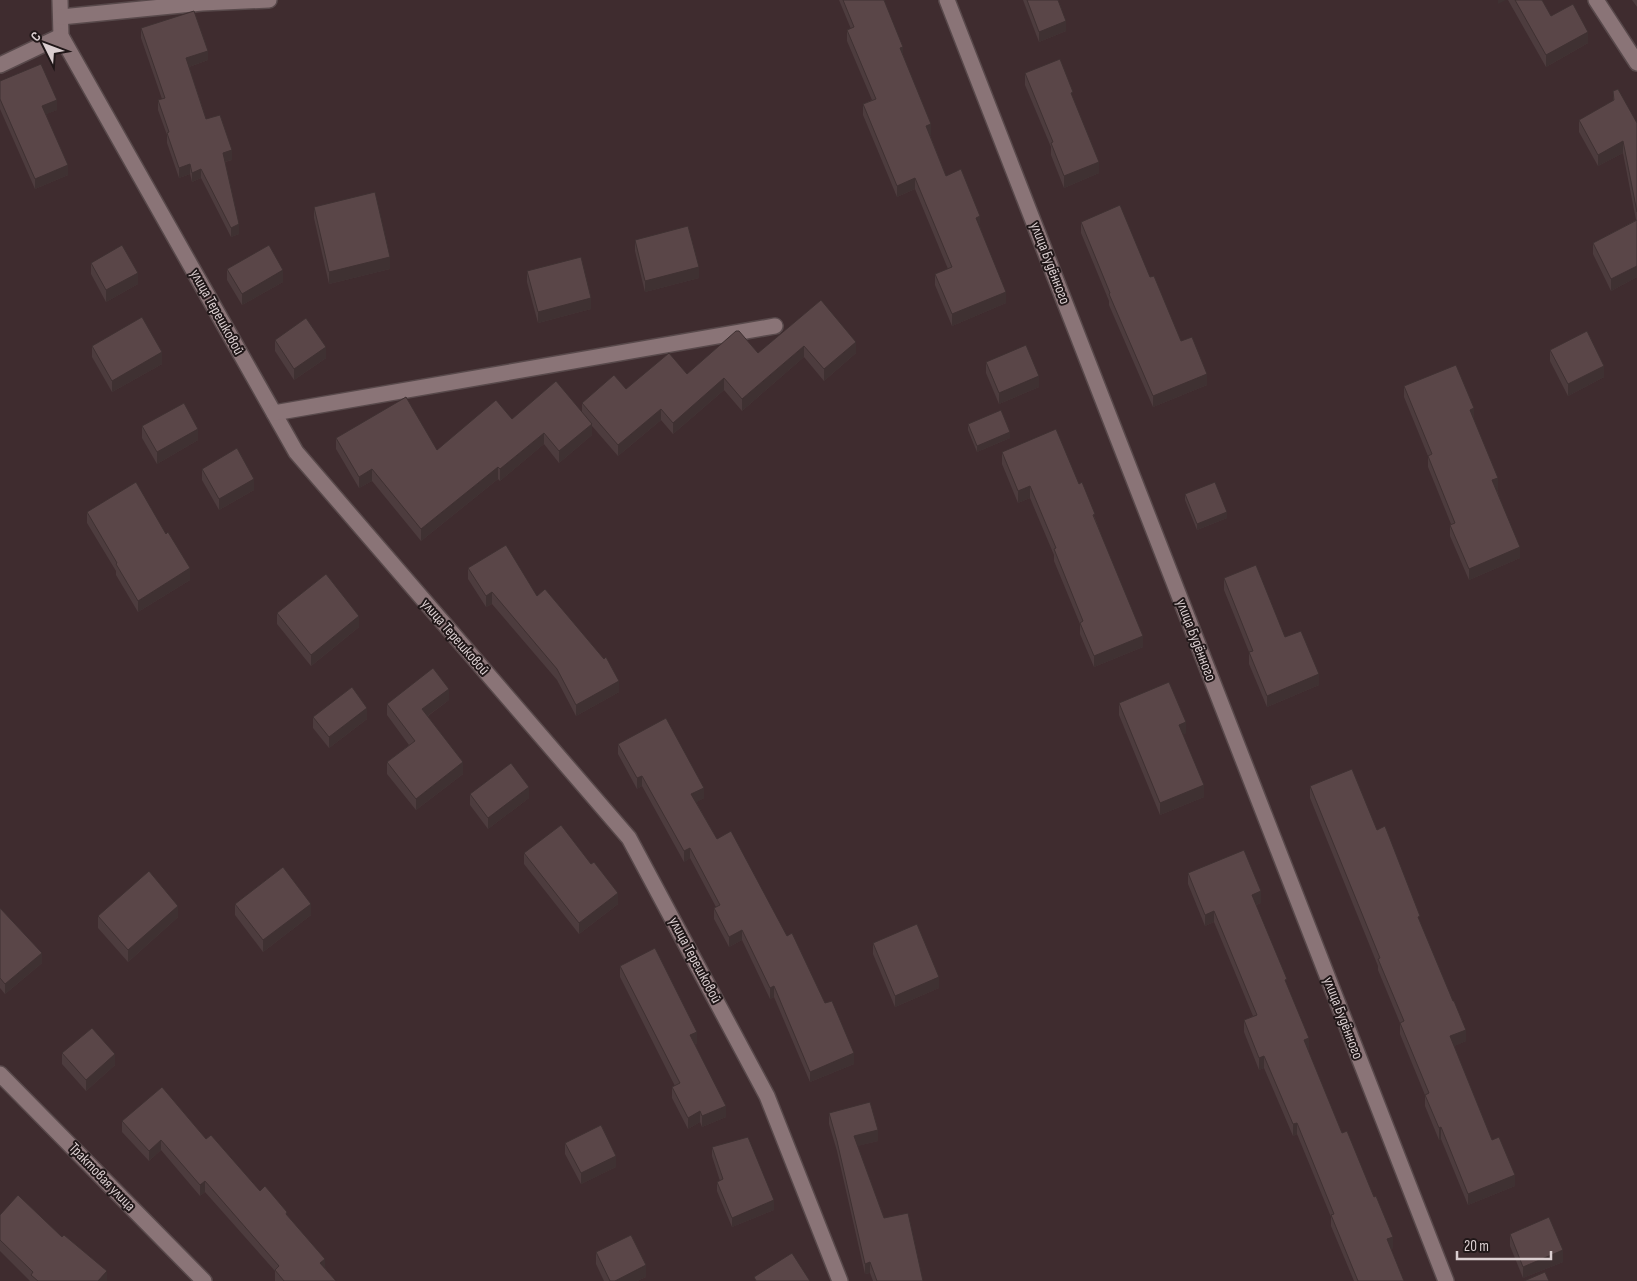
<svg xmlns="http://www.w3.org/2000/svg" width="1637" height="1281" viewBox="0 0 1637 1281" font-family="'Sofia Sans Condensed',sans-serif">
	<rect width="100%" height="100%" fill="#3f2c2f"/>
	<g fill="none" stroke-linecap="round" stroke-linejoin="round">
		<defs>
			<g id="minor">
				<polyline points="60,0 61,36 296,452 629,838 767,1096 840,1281"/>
				<polyline points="947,0 1446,1281"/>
				<polyline points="1596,0 1637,63"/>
				<polyline points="61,17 202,3 269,0"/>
				<polyline points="0,65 61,36"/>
				<polyline points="274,413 775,326"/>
				<polyline points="0,1074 204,1281"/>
			</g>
		</defs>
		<use href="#minor" stroke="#58494b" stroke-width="18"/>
		<use href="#minor" stroke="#8a7477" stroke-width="15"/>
	</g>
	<g fill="#4d3c3e">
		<polygon points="839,0 884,0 931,135 930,135 946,176 980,227 1006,303 952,326 935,285 935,274 948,269 915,189 897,197 863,115 863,104 872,100 847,41 847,30 851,29"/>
		<polygon points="1023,0 1058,0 1066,31 1039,42"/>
		<polygon points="1508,0 1542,0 1551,16 1588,43 1546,67"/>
		<polygon points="1632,0 1637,0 1637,7"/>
		<polygon points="141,28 208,60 189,67 206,119 232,160 225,162 239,234 231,237 201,178 192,182 190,174 179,178 167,143 167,135 158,110 158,100 162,99 141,38"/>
		<polygon points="1025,73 1073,99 1099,173 1064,188 1051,155 1051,147 1025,85"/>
		<polygon points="0,81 57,110 46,114 68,175 35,189 0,109"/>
		<polygon points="1613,91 1637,123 1637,277 1611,291 1593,254 1593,243 1636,220 1623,153 1598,166 1579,132 1579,120 1613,101"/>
		<polygon points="314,207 390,269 329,284 314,218"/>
		<polygon points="1081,222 1150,277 1181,341 1207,385 1153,407 1109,305 1109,301 1081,233"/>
		<polygon points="635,240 699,278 645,292 635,251"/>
		<polygon points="91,263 138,284 106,302 91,274"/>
		<polygon points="227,269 283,282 242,305 227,280"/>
		<polygon points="527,271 591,309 538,323 527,282"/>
		<polygon points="821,300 856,353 824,381 804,357 742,411 724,390 673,434 661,420 618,456 592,426 592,435 559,463 544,444 500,481 498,479 421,541 372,481 359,488 336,449 336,438 437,450 512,419 582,412 582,403 626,389 687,374 758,353"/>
		<polygon points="275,340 326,358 294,380 275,351"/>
		<polygon points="92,346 162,364 112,392 92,357"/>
		<polygon points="1550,350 1604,377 1568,396 1550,361"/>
		<polygon points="986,362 1039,387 999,404 986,373"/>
		<polygon points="1404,386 1474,420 1498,490 1497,490 1520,558 1469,580 1450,536 1450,525 1451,524 1428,467 1428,456 1404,397"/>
		<polygon points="968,424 1010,438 977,452 968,430"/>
		<polygon points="142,426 198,440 157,464 142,438"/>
		<polygon points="1002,452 1079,484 1095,518 1143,647 1094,667 1080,634 1080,624 1054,561 1054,555 1030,498 1018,503 1002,464"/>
		<polygon points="202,469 254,490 219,510 202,480"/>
		<polygon points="1185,494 1227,518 1197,530 1185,500"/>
		<polygon points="87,512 190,580 138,612 116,575 116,571 87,523"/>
		<polygon points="468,568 537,596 619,692 576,716 557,680 492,604 486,607 468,579"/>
		<polygon points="1224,578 1285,637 1319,685 1267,707 1249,664 1249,652 1224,590"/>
		<polygon points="277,613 359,627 311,666 277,624"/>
		<polygon points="449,700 428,716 463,774 416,810 387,774 387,762 409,745 387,715 387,704"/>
		<polygon points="1119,703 1186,733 1183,734 1204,797 1160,815 1119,715"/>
		<polygon points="313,717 367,719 329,748 313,728"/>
		<polygon points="618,744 704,798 696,802 717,839 854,1064 810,1082 774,997 770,999 742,940 729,947 714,919 714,908 716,907 690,858 684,862 642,786 637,789 618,754"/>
		<polygon points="1310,786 1377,830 1420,923 1466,1041 1454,1046 1492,1140 1515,1186 1468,1205 1441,1139 1439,1140 1425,1106 1425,1095 1400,1034 1400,1023 1378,970 1378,966 1310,798"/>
		<polygon points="470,794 529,798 488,829 470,805"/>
		<polygon points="524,853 618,904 579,934 524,864"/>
		<polygon points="1188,873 1261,903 1256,905 1287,986 1309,1049 1308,1050 1342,1133 1393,1248 1391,1249 1404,1281 1354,1281 1331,1226 1331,1217 1297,1134 1293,1136 1264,1068 1259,1070 1244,1032 1244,1020 1253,1016 1214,922 1205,926 1188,884"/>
		<polygon points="235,904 311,915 263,952 235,915"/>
		<polygon points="0,908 42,963 5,994 0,988"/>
		<polygon points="98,916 178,917 128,962 98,928"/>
		<polygon points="873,943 939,988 895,1007 873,954"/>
		<polygon points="620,966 697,1043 695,1044 726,1117 702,1127 700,1122 688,1129 672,1098 672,1087 675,1086 620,977"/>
		<polygon points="62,1053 115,1065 86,1091 62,1064"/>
		<polygon points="829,1113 878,1141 857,1146 884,1218 923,1281 873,1281 870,1273 865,1274 837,1151 829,1124"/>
		<polygon points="122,1121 206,1139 287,1216 325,1268 336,1281 275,1281 275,1271 205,1192 200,1196 161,1150 149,1161 122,1132"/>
		<polygon points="565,1143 616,1167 581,1184 565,1154"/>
		<polygon points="712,1147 774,1210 732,1227 717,1191 717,1182 720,1181 712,1156"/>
		<polygon points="0,1215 107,1281 30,1281 0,1251"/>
		<polygon points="1510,1234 1563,1262 1523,1278 1510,1246"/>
		<polygon points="596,1252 646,1277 637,1281 604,1281 596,1264"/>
	</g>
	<g fill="#3f3132">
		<polygon points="1498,0 1506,0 1498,4"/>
		<polygon points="1066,21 1066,31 1039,42 1039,32"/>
		<polygon points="1588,32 1588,43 1546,67 1546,55"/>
		<polygon points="903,47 903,58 900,48"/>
		<polygon points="208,51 208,60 186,68 186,58"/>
		<polygon points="57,100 57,110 42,116 42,106"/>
		<polygon points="931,124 931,135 926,137 926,126"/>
		<polygon points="1623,141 1623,153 1598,166 1598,155"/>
		<polygon points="232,150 232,160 223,162 223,153"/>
		<polygon points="1099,162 1099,173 1064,188 1064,176"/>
		<polygon points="190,164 190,174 179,178 179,168"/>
		<polygon points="68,165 68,175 35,189 35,179"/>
		<polygon points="201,169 201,178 192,182 192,173"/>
		<polygon points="915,178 915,189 897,197 897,186"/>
		<polygon points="980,216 980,227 976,218"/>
		<polygon points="239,224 239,234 231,237 231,228"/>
		<polygon points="390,257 390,269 329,284 329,272"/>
		<polygon points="1637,266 1637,277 1611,291 1611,279"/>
		<polygon points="699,267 699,278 645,292 645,281"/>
		<polygon points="283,270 283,282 242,305 242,294"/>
		<polygon points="138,273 138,284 106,302 106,290"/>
		<polygon points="1006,292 1006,303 952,326 952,314"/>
		<polygon points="591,298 591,309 538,323 538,312"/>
		<polygon points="856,342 856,353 824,381 824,369"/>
		<polygon points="804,346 804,357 742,411 742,399"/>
		<polygon points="326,347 326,358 294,380 294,369"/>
		<polygon points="162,352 162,364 112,392 112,381"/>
		<polygon points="1604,366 1604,377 1568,396 1568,384"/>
		<polygon points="1207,374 1207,385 1153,407 1153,396"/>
		<polygon points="1039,376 1039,387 999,404 999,393"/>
		<polygon points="724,378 724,390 673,434 673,423"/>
		<polygon points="1474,408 1474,420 1470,410"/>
		<polygon points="661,409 661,420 618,456 618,445"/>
		<polygon points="592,424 592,435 559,463 559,451"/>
		<polygon points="198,429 198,440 157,464 157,452"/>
		<polygon points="1010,432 1010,438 977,452 977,446"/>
		<polygon points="544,433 544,444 500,481 500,469"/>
		<polygon points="498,467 498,479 421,541 421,529"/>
		<polygon points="372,469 372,481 359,488 359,477"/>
		<polygon points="1498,478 1498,490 1492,492 1492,480"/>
		<polygon points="254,479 254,490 219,510 219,499"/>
		<polygon points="1030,486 1030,498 1018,503 1018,491"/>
		<polygon points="1227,512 1227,518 1197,530 1197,524"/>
		<polygon points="1520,547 1520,558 1469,580 1469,569"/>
		<polygon points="190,568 190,580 138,612 138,601"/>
		<polygon points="492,592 492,604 486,607 486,596"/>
		<polygon points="359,616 359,627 311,666 311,655"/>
		<polygon points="1143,636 1143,647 1094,667 1094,656"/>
		<polygon points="1319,674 1319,685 1267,707 1267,696"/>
		<polygon points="619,681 619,692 576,716 576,705"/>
		<polygon points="449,689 449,700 422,720 422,709"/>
		<polygon points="367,708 367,719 329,748 329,737"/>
		<polygon points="1186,722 1186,733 1179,736 1179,725"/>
		<polygon points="463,762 463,774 416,810 416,799"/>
		<polygon points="642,776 642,786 637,789 637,778"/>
		<polygon points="1204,785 1204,797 1160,815 1160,803"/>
		<polygon points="529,787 529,798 488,829 488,818"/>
		<polygon points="704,788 704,798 691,805 691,794"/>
		<polygon points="690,848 690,858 684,862 684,851"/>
		<polygon points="1261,891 1261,903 1252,906 1252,895"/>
		<polygon points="618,893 618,904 579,934 579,923"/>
		<polygon points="311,904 311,915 263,952 263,940"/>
		<polygon points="178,906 178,917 128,962 128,950"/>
		<polygon points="1214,911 1214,922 1205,926 1205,915"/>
		<polygon points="742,930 742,940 729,947 729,937"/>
		<polygon points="42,953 42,963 5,994 5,984"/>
		<polygon points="939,977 939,988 895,1007 895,996"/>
		<polygon points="774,986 774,997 770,999 770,988"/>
		<polygon points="1466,1030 1466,1041 1450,1048 1450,1036"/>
		<polygon points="697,1032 697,1043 690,1046 690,1035"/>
		<polygon points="1309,1038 1309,1049 1304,1051 1304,1040"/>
		<polygon points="854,1053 854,1064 810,1082 810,1072"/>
		<polygon points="115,1054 115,1065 86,1091 86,1080"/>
		<polygon points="1264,1056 1264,1068 1259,1070 1259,1058"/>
		<polygon points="726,1106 726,1117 702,1127 702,1116"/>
		<polygon points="700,1111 700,1122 688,1129 688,1118"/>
		<polygon points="1297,1123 1297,1134 1293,1136 1293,1124"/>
		<polygon points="1441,1127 1441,1139 1439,1140 1439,1128"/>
		<polygon points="878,1130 878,1141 854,1147 854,1136"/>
		<polygon points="161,1140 161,1150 149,1161 149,1151"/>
		<polygon points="616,1156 616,1167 581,1184 581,1173"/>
		<polygon points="1515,1175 1515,1186 1468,1205 1468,1194"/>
		<polygon points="205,1181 205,1192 200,1196 200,1185"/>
		<polygon points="774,1200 774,1210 732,1227 732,1218"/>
		<polygon points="1393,1237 1393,1248 1387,1251 1387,1239"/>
		<polygon points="1563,1250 1563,1262 1523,1278 1523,1267"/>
		<polygon points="325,1259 325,1269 320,1263"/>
		<polygon points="870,1262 870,1273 865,1274 865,1264"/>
		<polygon points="646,1265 646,1277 637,1281 615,1281"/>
		<polygon points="107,1271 107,1281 98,1281"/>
	</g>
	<g fill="#5a4648" stroke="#3f3132">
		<polygon points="843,0 884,0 903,47 900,48 931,124 926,126 946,176 961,169 980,216 976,218 1006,292 952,314 935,274 952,267 915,178 897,186 863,104 876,99 847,30 854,27"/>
		<polygon points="1027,0 1058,0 1066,21 1039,32"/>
		<polygon points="1515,0 1542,0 1551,16 1573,4 1588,32 1546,55"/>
		<polygon points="194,11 208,51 186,58 206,119 220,115 232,150 223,153 239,224 231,228 201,169 192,173 190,164 179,168 167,133 169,132 158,100 165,98 141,28"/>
		<polygon points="1060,59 1073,92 1071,93 1099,162 1064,176 1051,143 1053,142 1025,73"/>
		<polygon points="41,64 57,100 42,106 68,165 35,179 0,99 0,81"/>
		<polygon points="1618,89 1637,123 1637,212 1623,141 1598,155 1579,120 1614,100 1613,91"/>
		<polygon points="375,192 390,257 329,272 314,207"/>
		<polygon points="1120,205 1150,277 1154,276 1181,341 1192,337 1207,374 1153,396 1109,294 1110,293 1081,222"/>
		<polygon points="1637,220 1637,266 1611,279 1593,243"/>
		<polygon points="688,226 699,267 645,281 635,240"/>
		<polygon points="122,245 138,273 106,290 91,263"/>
		<polygon points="269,245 283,270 242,294 227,269"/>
		<polygon points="581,257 591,298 538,312 527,271"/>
		<polygon points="821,300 856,342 824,369 804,346 742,399 724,378 673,423 661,409 618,445 582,403 614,375 626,389 669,353 687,374 736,331 739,331 758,353"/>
		<polygon points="142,317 162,352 112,381 92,346"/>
		<polygon points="306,318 326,347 294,369 275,340"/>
		<polygon points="1587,331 1604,366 1568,384 1550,350"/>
		<polygon points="1026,345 1039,376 999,393 986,362"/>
		<polygon points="1456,365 1474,408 1470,410 1498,478 1492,480 1520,547 1469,569 1450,525 1455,523 1428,456 1432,454 1404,386"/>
		<polygon points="556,381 592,424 559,451 544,433 500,469 498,467 421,529 372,469 359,477 336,438 406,397 437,450 496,400 512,419"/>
		<polygon points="184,403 198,429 157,452 142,426"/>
		<polygon points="1001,410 1010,432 977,446 968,424"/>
		<polygon points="1056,429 1079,484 1082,482 1095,514 1093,515 1143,636 1094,656 1080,623 1083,621 1054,549 1056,548 1030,486 1018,491 1002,452"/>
		<polygon points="237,448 254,479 219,499 202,469"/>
		<polygon points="136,482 166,534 168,532 190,568 138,601 116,564 117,563 87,512"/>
		<polygon points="1215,482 1227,512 1197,524 1185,494"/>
		<polygon points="506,545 537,596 545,589 604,659 606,657 619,681 576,705 557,669 492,592 486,596 468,568"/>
		<polygon points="1256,565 1285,637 1301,631 1319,674 1267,696 1249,652 1253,651 1224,578"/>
		<polygon points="326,574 359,616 311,655 277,613"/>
		<polygon points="433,668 449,689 422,709 463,762 416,799 387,762 415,741 387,704"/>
		<polygon points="1169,682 1186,722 1179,725 1204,785 1160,803 1119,703"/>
		<polygon points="352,687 367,708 329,737 313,717"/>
		<polygon points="666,718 704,788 691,794 717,839 731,831 787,936 792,933 825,1003 832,1001 854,1053 810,1072 774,986 770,988 742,930 729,937 714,908 720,905 690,848 684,851 642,776 637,778 618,744"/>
		<polygon points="511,763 529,787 488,818 470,794"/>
		<polygon points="1352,769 1377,830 1385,826 1420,916 1418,917 1453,1001 1454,1001 1466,1030 1450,1036 1492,1140 1499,1137 1515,1175 1468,1194 1441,1127 1439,1128 1425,1095 1429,1093 1400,1023 1404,1021 1378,959 1380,958 1310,786"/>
		<polygon points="561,825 591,864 594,862 618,893 579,923 524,853"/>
		<polygon points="1244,850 1261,891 1252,895 1287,979 1285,980 1309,1038 1304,1040 1342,1133 1347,1131 1374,1197 1376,1196 1393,1237 1387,1239 1404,1281 1358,1281 1331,1215 1334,1214 1297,1123 1293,1124 1264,1056 1259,1058 1244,1020 1257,1015 1214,911 1205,915 1188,873"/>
		<polygon points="283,867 311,904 263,940 235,904"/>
		<polygon points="149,871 178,906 128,950 98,916"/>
		<polygon points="0,908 42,953 5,984 0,978"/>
		<polygon points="917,924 939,977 895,996 873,943"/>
		<polygon points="655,948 697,1032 690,1035 726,1106 702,1116 700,1111 688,1118 672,1087 680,1083 620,966"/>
		<polygon points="92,1028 115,1054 86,1080 62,1053"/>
		<polygon points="162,1087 206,1139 211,1135 260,1191 265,1186 287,1212 286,1214 325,1259 320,1263 336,1281 284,1281 275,1270 279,1266 205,1181 200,1185 161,1140 149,1151 122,1121"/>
		<polygon points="870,1102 878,1130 854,1136 884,1218 908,1213 923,1281 877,1281 870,1262 865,1264 837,1141 829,1113"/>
		<polygon points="601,1125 616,1156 581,1173 565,1143"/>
		<polygon points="748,1137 774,1200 732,1218 717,1182 723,1179 712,1147"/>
		<polygon points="18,1195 62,1237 64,1235 107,1271 98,1281 38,1281 31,1275 33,1272 0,1240 0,1215"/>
		<polygon points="1549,1217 1563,1250 1523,1267 1510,1234"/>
		<polygon points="631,1235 646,1265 615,1281 610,1281 596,1252"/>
		<polygon points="792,1253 810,1281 756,1281 754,1277"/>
		<polygon points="1545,1272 1549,1281 1524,1281"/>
	</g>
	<g text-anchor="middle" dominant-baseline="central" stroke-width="4" stroke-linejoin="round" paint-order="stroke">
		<g font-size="15" fill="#daced0" stroke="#201718">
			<text transform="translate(1050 263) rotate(69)">улица Будённого</text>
			<text transform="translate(217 312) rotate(61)">улица Терешковой</text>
			<text transform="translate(455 637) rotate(49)">улица Терешковой</text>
			<text transform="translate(1196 640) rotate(69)">улица Будённого</text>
			<text transform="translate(695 960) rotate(62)">улица Терешковой</text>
			<text transform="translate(1343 1018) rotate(69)">улица Будённого</text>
			<text transform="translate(102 1177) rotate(46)">Трактовая улица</text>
		</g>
	</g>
	<g transform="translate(45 45) rotate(312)" stroke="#201718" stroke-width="4" paint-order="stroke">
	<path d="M0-4L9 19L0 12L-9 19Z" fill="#daced0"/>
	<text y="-8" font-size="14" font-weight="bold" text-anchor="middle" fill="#daced0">С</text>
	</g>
	<path d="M1457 1251v8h94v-8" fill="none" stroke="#daced0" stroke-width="2.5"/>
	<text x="1464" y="1251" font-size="15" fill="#daced0" stroke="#201718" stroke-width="4" paint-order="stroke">20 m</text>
</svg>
